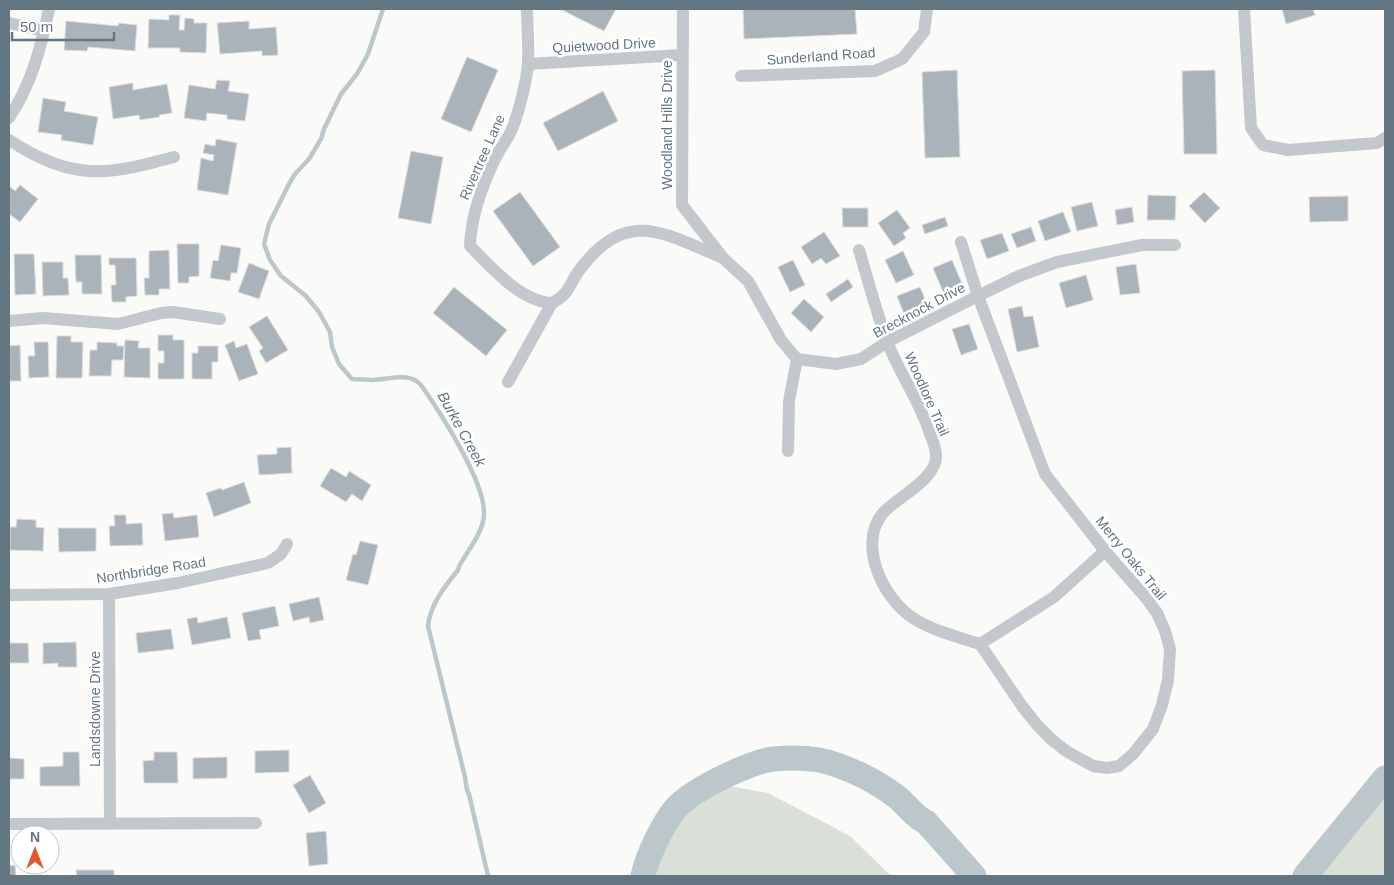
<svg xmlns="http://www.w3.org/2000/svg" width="1394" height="885" viewBox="0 0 1394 885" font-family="Arial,sans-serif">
	<rect width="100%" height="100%" fill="#fafaf8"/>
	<g fill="#dadfd7">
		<polygon points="729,786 768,793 850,836 891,876 656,876 662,845 688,808"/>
		<polygon points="1385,797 1385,876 1321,876 1354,831"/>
	</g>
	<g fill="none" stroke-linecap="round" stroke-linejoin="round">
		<path stroke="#bbc7cb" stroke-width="4.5" d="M383,9L368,54L357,74L341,94L324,129L321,139L309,159L295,174L289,184L269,224L264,244L270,260L281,276L306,296L319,312L330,332L332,347L339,364L352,379C359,379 366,380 372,380C389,380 408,371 421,385C440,412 486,483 484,515C483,532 469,549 461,563C459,565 459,568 458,570C445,586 430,605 428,626L465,777L467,790L469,794L488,876"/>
		<g stroke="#bbc7cb" stroke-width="25">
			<path d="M643,876C647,857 663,823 676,808C692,790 749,762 773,759C795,757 817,757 837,765C857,772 880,784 897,797C907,805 914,817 926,822L974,876"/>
			<polyline points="1305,876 1385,778"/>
		</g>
	</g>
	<g fill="#aab3b9" stroke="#dcdcda">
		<polygon points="560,9 616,9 604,31"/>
		<polygon points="743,9 855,9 857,34 744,39"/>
		<polygon points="1282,9 1313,9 1315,15 1286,24"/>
		<polygon points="169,15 180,15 179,30 184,30 185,18 194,19 194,23 207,23 206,53 180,52 180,48 148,48 149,19 169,20"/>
		<polygon points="66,21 118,26 119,23 137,25 135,51 88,47 87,51 64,50"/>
		<polygon points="249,21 249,29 276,27 278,55 262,56 262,51 220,54 217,23"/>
		<polygon points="467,57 498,70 471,132 441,119"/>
		<polygon points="957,70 960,157 925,158 922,72"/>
		<polygon points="1215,70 1217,154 1184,154 1182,71"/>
		<polygon points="217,80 230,81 228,91 249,94 245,121 227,119 227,115 207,113 206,121 184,118 189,85 215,89"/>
		<polygon points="133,83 133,90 167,84 172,113 159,115 160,117 140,120 139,115 113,119 109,87"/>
		<polygon points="603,91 618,121 558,151 543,123"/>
		<polygon points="43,98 66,102 64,111 98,117 93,145 61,140 62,135 38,132"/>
		<polygon points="216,139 237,143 228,195 197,190 201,158 213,161 214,155 203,153 205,144 215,146"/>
		<polygon points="411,151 443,157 431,224 398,218"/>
		<polygon points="20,185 38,199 20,222 9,214 9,186 15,191"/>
		<polygon points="520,192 560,247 533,266 493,211"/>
		<polygon points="1204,192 1220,208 1205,223 1189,206"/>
		<polygon points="1148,195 1176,196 1175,220 1147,220"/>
		<polygon points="1348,196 1348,221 1310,222 1309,197"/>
		<polygon points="1092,202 1098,226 1077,231 1071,207"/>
		<polygon points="1132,207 1134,222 1117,225 1115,210"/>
		<polygon points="842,208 868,208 868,227 843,227"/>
		<polygon points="897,210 910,228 903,233 906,238 894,246 878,223"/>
		<polygon points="1063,212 1071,232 1045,241 1038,221"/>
		<polygon points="945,217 948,226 925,234 922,225"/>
		<polygon points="1031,227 1036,241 1017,248 1011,234"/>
		<polygon points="824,232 840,256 826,264 821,258 812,264 801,247"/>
		<polygon points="1002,233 1009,251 987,259 980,240"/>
		<polygon points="177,244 199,244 199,276 189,277 189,283 178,283"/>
		<polygon points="221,245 241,248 237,273 231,273 230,281 210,278 213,260 218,261"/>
		<polygon points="169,250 170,289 159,289 159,295 145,295 144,278 149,278 149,251"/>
		<polygon points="903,251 914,275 896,283 885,260"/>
		<polygon points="14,254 34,254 36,294 15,295"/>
		<polygon points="75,255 101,255 102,294 82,294 82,282 76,282"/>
		<polygon points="109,258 136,258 137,296 126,297 126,302 112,302 111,285 116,285 115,265 109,265"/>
		<polygon points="793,260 805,285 790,292 778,267"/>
		<polygon points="952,260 963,286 944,294 933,268"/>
		<polygon points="42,262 63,262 63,278 68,278 69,295 43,296"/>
		<polygon points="249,263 269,271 259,299 238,292"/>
		<polygon points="1136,264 1140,293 1120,295 1116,267"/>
		<polygon points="1086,275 1093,300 1066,308 1059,283"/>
		<polygon points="848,279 853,287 831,302 826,294"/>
		<polygon points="454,287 507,330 486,356 433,313"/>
		<polygon points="920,287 927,304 904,314 897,296"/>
		<polygon points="804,299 824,317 811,332 791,313"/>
		<polygon points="1022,306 1024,317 1033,316 1039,347 1017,352 1008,309"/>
		<polygon points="267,316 288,350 266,363 259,351 263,348 249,327"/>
		<polygon points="969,324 978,349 961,355 952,329"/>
		<polygon points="158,335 173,335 173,340 184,340 184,379 158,379 158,363 164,363 164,351 158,351"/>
		<polygon points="57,336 71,336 71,342 83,342 82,378 56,378"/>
		<polygon points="125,340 139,341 138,348 150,348 150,378 124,377"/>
		<polygon points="234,341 236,348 247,344 258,374 239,381 225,345"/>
		<polygon points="34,342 48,342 49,377 29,378 28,356 35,356"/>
		<polygon points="97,342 117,343 117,346 124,346 123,360 112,360 111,376 89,376 90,350 97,350"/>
		<polygon points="20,345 21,381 9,381 9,346"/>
		<polygon points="198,346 218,346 218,362 212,362 212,379 192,379 192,353 198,353"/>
		<polygon points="291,447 292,473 259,475 257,455 277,454 277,448"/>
		<polygon points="331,468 346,477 349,471 371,485 362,501 352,494 346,502 320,486"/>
		<polygon points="244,482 251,503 214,517 206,493 221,488 222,490"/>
		<polygon points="173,513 174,518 197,515 199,537 165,541 162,514"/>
		<polygon points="114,515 126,515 126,524 142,523 143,545 110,546 109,526 115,526"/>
		<polygon points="17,519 36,520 36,527 44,528 43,551 10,550 10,527 16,527"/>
		<polygon points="58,528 96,528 96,551 59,552"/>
		<polygon points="360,541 378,545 368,585 346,580 353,554 356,555"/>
		<polygon points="319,597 324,620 310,623 309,617 293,621 289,604"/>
		<polygon points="275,606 279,626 259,630 261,639 248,641 242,613"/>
		<polygon points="197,617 198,623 227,617 231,638 192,645 187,619"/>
		<polygon points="171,629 174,649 138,653 136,633"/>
		<polygon points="76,642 77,667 58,667 58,663 43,664 43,643"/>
		<polygon points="9,643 28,643 29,663 9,663"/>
		<polygon points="289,750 289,772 255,773 255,751"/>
		<polygon points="63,752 79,752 80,786 40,786 40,767 63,766"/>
		<polygon points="154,752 177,752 178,783 144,783 143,761 154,760"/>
		<polygon points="227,757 227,778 193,779 193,758"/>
		<polygon points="9,758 24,759 24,779 9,779"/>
		<polygon points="310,775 326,803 309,813 293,785"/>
		<polygon points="326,831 328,864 309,866 306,833"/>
		<polygon points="15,865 16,876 9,876 9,866"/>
		<polygon points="76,870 114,870 114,876 77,876"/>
	</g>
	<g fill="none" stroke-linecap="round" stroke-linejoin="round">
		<g stroke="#c3c8cc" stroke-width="12">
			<path d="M527,9C527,26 529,44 528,62C527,80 519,112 512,129C508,139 500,148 495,159C482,186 471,216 470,246C491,267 521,302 552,303"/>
			<polyline points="683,9 682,205 723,258 748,281 781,340 797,359 836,364 861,359 887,342 978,296 1019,276 1057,262 1142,245 1175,245"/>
			<polyline points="1244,9 1251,128 1263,145 1288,150 1377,143 1385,138"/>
			<polyline points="9,23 44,31"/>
			<polyline points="528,64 682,55"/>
			<polyline points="741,76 875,71 902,59 924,32 927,9"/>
			<path d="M9,118C31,85 41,48 49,9"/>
			<path d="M9,140C73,181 104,176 174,157"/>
			<polyline points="961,242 978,296 1045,474 1105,551 1146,598 1157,613 1165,631 1170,649 1168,680 1162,705 1153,729 1133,754 1119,766 1107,768 1093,766 1066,751 1051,739 1038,726 1022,706 980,644"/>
			<path d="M859,250C868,280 876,311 887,341C899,373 920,401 930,434C933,441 936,448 936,456C937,479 896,498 883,513C857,544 883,599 913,618C933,631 958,637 980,644L1054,597L1105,551"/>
			<polyline points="9,321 43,318 118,324 161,313 173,312 220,319"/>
			<path d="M508,382L552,303C571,293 569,283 581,268C627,208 663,233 721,257"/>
			<polyline points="788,451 789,401 797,359"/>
			<polyline points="109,594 110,823"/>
			<polyline points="9,595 109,594 178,583 268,563 281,554 287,544"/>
			<polyline points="9,824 256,823"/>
		</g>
	</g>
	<g text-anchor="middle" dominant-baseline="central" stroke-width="5" stroke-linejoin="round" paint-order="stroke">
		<g font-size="14" fill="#657683" stroke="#fff">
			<text transform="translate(604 45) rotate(-3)">Quietwood Drive</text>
			<text transform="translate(821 56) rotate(-4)">Sunderland Road</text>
			<text transform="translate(667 125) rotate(-90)">Woodland Hills Drive</text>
			<text transform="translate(482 157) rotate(-66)">Rivertree Lane</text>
			<text transform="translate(919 310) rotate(-28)">Brecknock Drive</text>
			<text transform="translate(927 394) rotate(66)">Woodlore Trail</text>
			<text transform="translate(1131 558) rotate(51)">Merry Oaks Trail</text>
			<text transform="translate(151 570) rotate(-9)">Northbridge Road</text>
			<text transform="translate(95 709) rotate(-90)">Landsdowne Drive</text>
		</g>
		<g font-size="15" font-style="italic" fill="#60757c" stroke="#fff">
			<text transform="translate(462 429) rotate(61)">Burke Creek</text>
		</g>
	</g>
	<rect width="1394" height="885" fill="none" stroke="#657683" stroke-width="20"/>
	<g transform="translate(35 850)"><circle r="24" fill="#ffffff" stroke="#c1c8cd"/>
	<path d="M0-4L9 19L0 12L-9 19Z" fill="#e4572e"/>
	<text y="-8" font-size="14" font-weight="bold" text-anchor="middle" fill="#657683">N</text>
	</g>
	<path d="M12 32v8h102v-8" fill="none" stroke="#657683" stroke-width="2.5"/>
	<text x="20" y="32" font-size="15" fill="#657683" stroke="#ffffff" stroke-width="4" paint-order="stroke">50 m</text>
</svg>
